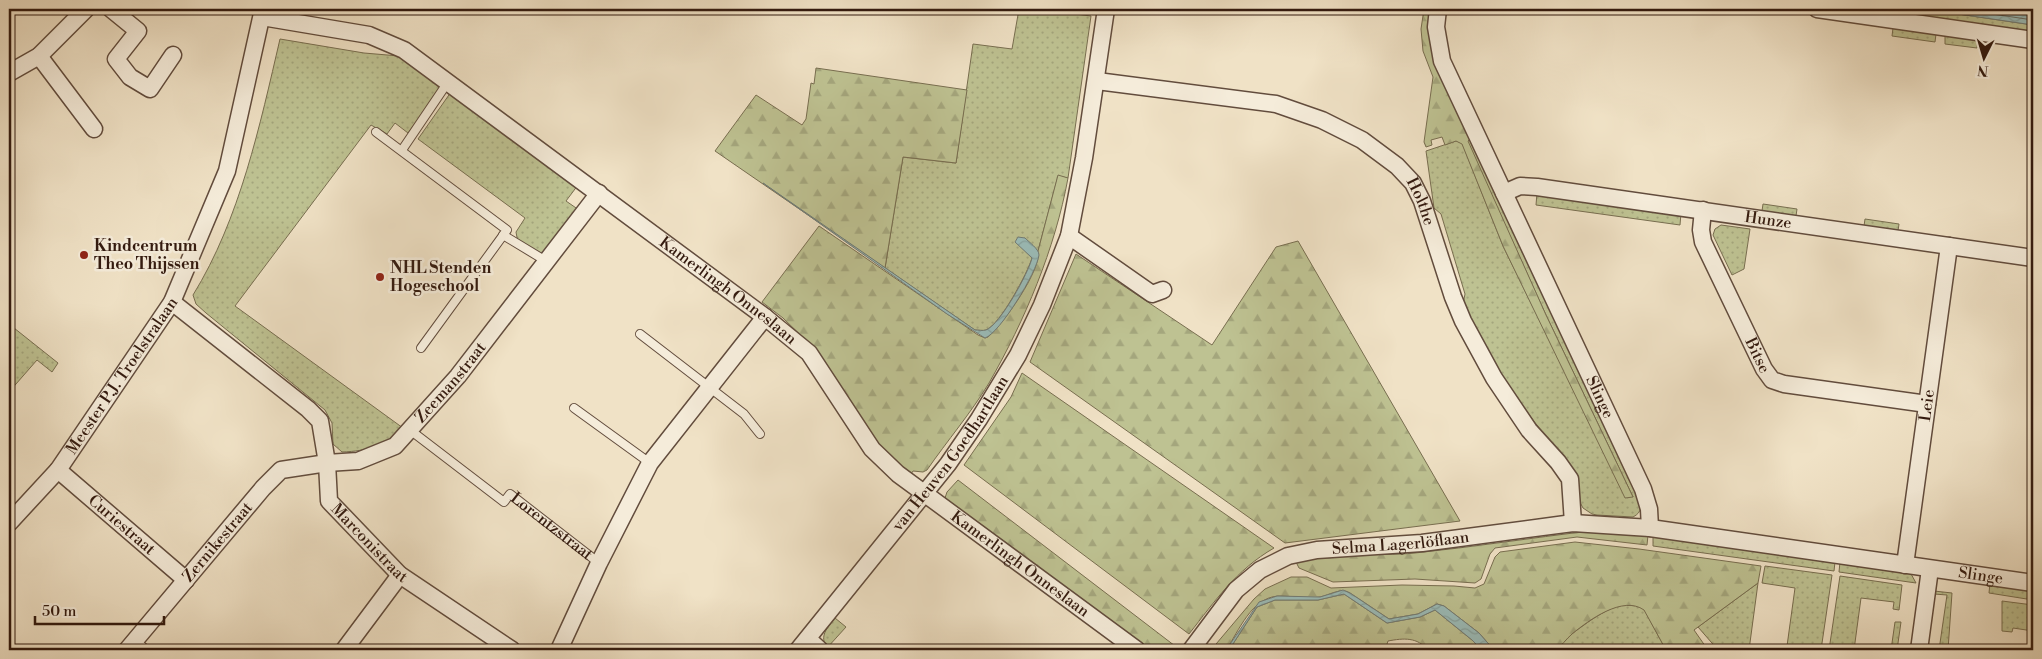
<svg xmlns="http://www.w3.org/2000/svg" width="2042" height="659" viewBox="0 0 2042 659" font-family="'Libre Bodoni',serif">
	<defs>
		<pattern id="grass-dots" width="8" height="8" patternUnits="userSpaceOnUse" patternTransform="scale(1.25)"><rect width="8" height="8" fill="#bec292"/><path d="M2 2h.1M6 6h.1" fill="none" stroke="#a4a67d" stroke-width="1.8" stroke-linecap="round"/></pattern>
		<pattern id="forest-firs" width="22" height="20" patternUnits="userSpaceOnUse" patternTransform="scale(1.25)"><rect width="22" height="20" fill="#bec292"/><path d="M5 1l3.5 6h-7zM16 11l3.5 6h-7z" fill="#a4a67d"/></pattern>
		<pattern id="water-waves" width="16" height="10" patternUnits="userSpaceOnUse" patternTransform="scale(1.25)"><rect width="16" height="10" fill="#9bbdba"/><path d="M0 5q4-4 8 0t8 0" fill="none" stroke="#86a29f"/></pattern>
	</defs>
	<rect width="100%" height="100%" fill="#f0e2c6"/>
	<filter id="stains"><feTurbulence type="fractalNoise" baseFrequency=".004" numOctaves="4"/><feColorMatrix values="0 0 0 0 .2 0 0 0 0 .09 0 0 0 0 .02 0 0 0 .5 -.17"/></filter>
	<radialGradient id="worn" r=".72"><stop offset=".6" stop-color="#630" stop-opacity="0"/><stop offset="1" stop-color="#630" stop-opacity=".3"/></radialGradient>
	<g fill="url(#grass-dots)" stroke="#786e50">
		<path d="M1019,9H1035L1091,16L1068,178L1058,176L1038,251L1025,238L1016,242L1032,258C1028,272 1000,325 986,330C983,331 978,330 975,330L885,268L903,157L956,163L973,44L1012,49Z"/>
		<polygon points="1865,9 1924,9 2033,25 2033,33"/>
		<polygon points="1893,28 1936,34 1935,42 1892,36"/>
		<polygon points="1945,35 1978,40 1977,48 1945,44"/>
		<path d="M280,39L364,53L399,56L439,83V92L408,133L395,123L387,134L371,125L235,306L403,428C384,446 368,451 342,452L333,444L332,423L325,410L206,313L196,304L193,295C240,219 260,125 280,39Z"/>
		<polygon points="451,92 578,185 566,201 579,210 543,256 518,243 516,232 525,218 418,139"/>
		<path d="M1471,138L1639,496C1641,505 1643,512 1633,517L1597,515L1592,514L1583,508L1547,439L1500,375L1463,304L1465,294L1441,214L1434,208L1426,151L1456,141L1462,143L1503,246L1578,399L1633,497L1546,315L1467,141Z"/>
		<polygon points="1537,193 1681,213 1680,225 1536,205"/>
		<polygon points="1763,204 1797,209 1796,216 1762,211"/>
		<polygon points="1865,219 1899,224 1898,231 1864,226"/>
		<polygon points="1721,225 1750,229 1744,269 1732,275 1713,235 1715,229"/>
		<polygon points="9,324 58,363 52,372 37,360 9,392"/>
		<polygon points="1653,536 1835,562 1834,571 1653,546"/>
		<polygon points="1840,562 1910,572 1916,583 1839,572"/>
		<polygon points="1765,566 1832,575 1821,650 1790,650 1787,646 1795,588 1762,583"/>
		<polygon points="1840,576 1902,585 1899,610 1893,609 1894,602 1861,598 1854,650 1829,650"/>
		<polygon points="1758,583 1749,650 1718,650 1698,627"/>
		<polygon points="1990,583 2033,590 2033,600 1989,593"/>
		<polygon points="1934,591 1952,593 1948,650 1939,650 1947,595 1934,594"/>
		<polygon points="2002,601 2033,605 2033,631 2013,628 2012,632 2002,631"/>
		<path d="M1626,605L1639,606L1644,609L1666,650H1555C1562,646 1566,638 1573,633C1587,623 1608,606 1626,605Z"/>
		<path d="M835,618L846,627L827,648C819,636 827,628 835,618Z"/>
		<polygon points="1895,622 1901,622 1897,650 1891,650"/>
	</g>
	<g fill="url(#forest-firs)" stroke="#786e50">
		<polygon points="1424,9 1431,9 1471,138 1468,141 1546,315 1633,497 1625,498 1503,246 1462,144 1456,141 1445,145 1442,137 1431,140 1432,145 1426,147 1424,142 1433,77 1423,51 1421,29"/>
		<polygon points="816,68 967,90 956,163 903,157 885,268 715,151 756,95 802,125 806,119 811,83 814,84"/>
		<path d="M1058,175L1068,178C1055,249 1025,320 989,383C971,413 947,441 927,470L923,472L913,471L911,474L888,456L873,439L819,353L783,318L762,302L819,226L978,335L985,338L988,337C1003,324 1042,270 1038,251Z"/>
		<polygon points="1298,241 1460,521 1285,543 1030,362 1076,254 1212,345 1276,247"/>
		<path d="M1022,373L1274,548C1236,570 1215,601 1189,634L964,465L1011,397Z"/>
		<polygon points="958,480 1179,649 1151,650 945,498 947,492"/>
		<path d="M1589,531L1648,535L1647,545L1577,537L1495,548L1490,554L1481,579L1475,583L1415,579L1333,582L1299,568L1296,562C1334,550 1376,557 1415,553C1473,547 1531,538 1589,531Z"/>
		<path d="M1575,542L1639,549L1761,566L1758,583L1694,630L1708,650H1666L1644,610C1623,595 1589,620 1572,634C1566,639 1562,646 1555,650H1494L1479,633L1444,606L1437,604L1418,614L1389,619L1350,593C1341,587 1330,595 1320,597C1307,599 1292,596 1278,596C1251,598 1239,631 1226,650H1211L1254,599L1265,589L1291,577H1307L1331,588L1402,585L1454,586L1475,588L1484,584L1495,557L1500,552Z"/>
		<path d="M1344,594L1387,623L1420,617L1435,610L1472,640L1482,650H1428C1417,637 1404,638 1388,641L1385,650H1229L1257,607L1275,600H1318Z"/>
	</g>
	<g fill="url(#water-waves)" stroke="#717c76">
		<polygon points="1924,9 2033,9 2033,25"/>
		<path d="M763,183L975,330C978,330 983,331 986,330C1000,325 1029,272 1032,258L1015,242L1018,237L1025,238C1029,242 1039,249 1039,255C1037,272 1000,333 985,338L947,314Z"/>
		<polygon points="1343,590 1350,593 1389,619 1418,614 1437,604 1444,606 1479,633 1494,650 1482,650 1472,640 1435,610 1420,617 1387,623 1344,594 1318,600 1275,600 1257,607 1229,650 1226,650 1259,602 1277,596 1320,597"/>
	</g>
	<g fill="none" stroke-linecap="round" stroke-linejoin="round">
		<polyline stroke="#676c64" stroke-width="1" points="1958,9 2033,20"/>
		<defs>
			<g id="lane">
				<polyline points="376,132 507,230 421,348"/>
				<polyline points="402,150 448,82"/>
				<polyline points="503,235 546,261"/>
				<polyline points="640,334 744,414 760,434"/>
				<polyline points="574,408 650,463"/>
				<path id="s1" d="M410,430L504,502L510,494L599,563"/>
				<polyline points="135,641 147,650"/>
			</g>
			<g id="street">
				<polyline points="111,9 138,31 116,59 130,77 150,89 173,55"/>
				<path id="s2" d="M1438,9L1436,27L1442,61L1643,489L1649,509L1650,528"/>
				<polyline points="1817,9 2033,40"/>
				<path id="s3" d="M262,17L369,35L404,50L765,317L809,353L872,449L898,474L1137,650"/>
				<polyline points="39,56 94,129"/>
				<polyline points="9,73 39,56 86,9"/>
				<path id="s4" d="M1097,81L1276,104L1322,120L1362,140L1397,166L1413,183L1422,201L1453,297L1463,321L1494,378L1529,430L1558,462L1570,479L1573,523"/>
				<path id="s5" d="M1504,193L1520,186L1537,187L2033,258"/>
				<path id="s6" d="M1703,210L1701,230L1703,242L1764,369L1772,380L1784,384L1927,404"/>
				<polyline points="1069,236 1152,294 1163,290"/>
				<path id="s7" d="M172,302L308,409L320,421L327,463L329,501L400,575L512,650"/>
				<path id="s8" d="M58,470L186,580"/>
				<path id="s9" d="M9,523L58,470L172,302L227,171L263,9"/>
				<path id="s10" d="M1905,565L1949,246"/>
				<polyline points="808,639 820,650"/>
				<path id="s11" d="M127,650L263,488L281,470L327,463L358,461L395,446L458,376L599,193"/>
				<polyline points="344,650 400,575"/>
				<polyline points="559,650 599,563 650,463 765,317"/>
				<path id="s12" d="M798,650L948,464L979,419L1018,355L1042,305L1069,236L1084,158L1106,9"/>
				<path id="s13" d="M1191,650L1236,590L1260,570L1288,556L1317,550L1422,543L1573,523L1650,528L2033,583"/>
				<polyline points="1919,650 1930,569"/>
			</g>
		</defs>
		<use href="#lane" stroke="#624c3d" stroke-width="10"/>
		<use href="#street" stroke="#624c3d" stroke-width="19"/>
		<use href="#lane" stroke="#f5ecda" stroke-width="8"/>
		<use href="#street" stroke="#f5ecda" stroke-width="16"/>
	</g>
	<g fill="#8f2418" stroke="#f5ecda" stroke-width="2">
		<circle cx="84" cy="255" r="5"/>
		<circle cx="380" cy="277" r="5"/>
	</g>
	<g text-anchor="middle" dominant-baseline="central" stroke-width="5" stroke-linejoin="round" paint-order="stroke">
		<g font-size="16" fill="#331a0f" stroke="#f5ecda">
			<text stroke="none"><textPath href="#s4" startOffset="361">Holthe</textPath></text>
			<text stroke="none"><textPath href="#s5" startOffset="268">Hunze</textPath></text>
			<text stroke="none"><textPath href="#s3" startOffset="550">Kamerlingh Onneslaan</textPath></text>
			<text stroke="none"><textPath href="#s6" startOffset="158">Bitse</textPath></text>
			<text stroke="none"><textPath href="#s9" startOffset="186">Meester P.J. Troelstralaan</textPath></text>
			<text stroke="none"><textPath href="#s11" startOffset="439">Zeemanstraat</textPath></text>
			<text stroke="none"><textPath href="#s2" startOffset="424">Slinge</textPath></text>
			<text stroke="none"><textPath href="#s10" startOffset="161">Leie</textPath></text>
			<text stroke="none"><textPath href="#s12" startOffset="249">van Heuven Goedhartlaan</textPath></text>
			<text stroke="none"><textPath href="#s8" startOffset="84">Curiestraat</textPath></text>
			<text stroke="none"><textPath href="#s1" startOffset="181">Lorentzstraat</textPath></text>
			<text stroke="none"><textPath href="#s11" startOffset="141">Zernikestraat</textPath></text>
			<text stroke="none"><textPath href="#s7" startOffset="329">Marconistraat</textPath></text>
			<text stroke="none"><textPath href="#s13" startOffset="251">Selma Lagerlöflaan</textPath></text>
			<text stroke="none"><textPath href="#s3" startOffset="955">Kamerlingh Onneslaan</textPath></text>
			<text stroke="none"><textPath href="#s13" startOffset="836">Slinge</textPath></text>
		</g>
		<g font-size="16" font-weight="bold" fill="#331a0f" stroke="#f5ecda" text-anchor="start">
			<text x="94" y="246">Kindcentrum<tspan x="94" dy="18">Theo Thijssen</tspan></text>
			<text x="390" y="268">NHL Stenden<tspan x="390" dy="18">Hogeschool</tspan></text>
		</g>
	</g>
	<rect width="2042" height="659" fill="none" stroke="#f0e2c6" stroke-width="30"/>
	<rect x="10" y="10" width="2022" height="639" fill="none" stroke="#331a0f" stroke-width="2.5"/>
	<rect x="15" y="15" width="2012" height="629" fill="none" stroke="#331a0f"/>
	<g transform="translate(1984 58) rotate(185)" stroke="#f5ecda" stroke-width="4" paint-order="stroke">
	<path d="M0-4L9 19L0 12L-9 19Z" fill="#331a0f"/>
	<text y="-8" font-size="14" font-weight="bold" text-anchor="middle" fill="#331a0f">N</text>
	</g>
	<path d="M35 616v8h129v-8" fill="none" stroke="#331a0f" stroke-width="2.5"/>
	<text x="42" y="616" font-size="15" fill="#331a0f" stroke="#f5ecda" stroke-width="4" paint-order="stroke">50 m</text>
	<rect width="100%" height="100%" filter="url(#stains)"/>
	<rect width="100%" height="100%" fill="url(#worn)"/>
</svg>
